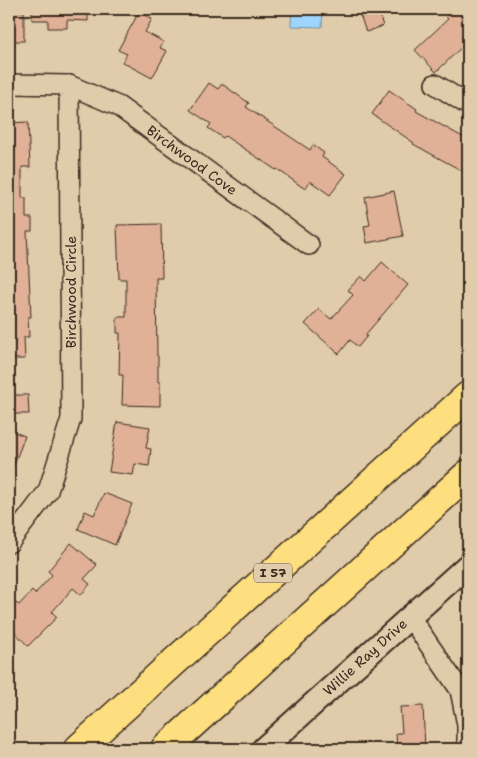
<svg xmlns="http://www.w3.org/2000/svg" width="477" height="758" viewBox="0 0 477 758" font-family="'Shantell Sans',sans-serif">
	<rect width="100%" height="100%" fill="#e0ccab"/>
	<filter id="ink" filterUnits="userSpaceOnUse"><feTurbulence type="fractalNoise" baseFrequency=".02" numOctaves="2"/><feDisplacementMap in="SourceGraphic" scale="10" xChannelSelector="R" yChannelSelector="G"/><feConvolveMatrix kernelMatrix="1 2 1 2 8 2 1 2 1" color-interpolation-filters="sRGB"/></filter>
	<g filter="url(#ink)">
		<polygon fill="#9ed5fe" stroke="#7691a4" points="292,9 323,9 322,27 291,26"/>
		<g fill="#e0b097" stroke="#3b2a1e">
			<polygon points="32,9 88,9 88,21 67,20 67,28 48,28 48,20 32,20"/>
			<polygon points="358,9 377,9 383,26 366,32"/>
			<polygon points="455,9 468,9 468,41 436,72 415,50 448,19 446,17"/>
			<rect x="9" y="11" width="15" height="30"/>
			<polygon points="139,12 152,19 145,32 164,42 160,48 167,51 152,78 122,62 127,54 118,50"/>
			<polygon points="209,83 218,89 222,84 249,103 246,107 310,150 313,145 324,153 322,157 346,174 330,195 310,181 305,189 277,169 276,170 225,136 223,138 208,128 211,124 190,110"/>
			<polygon points="389,90 417,109 416,111 468,140 468,174 413,144 414,143 372,114"/>
			<polygon points="28,122 30,167 22,167 22,198 26,198 26,218 32,218 32,231 27,231 31,317 28,317 29,337 24,337 25,359 9,359 9,123"/>
			<polygon points="394,191 403,236 367,243 364,226 370,225 365,197"/>
			<polygon points="161,224 162,278 156,278 157,356 158,356 158,382 160,382 160,406 122,405 123,375 119,375 120,333 117,333 117,317 126,317 126,279 119,279 117,225"/>
			<polygon points="382,262 408,285 366,334 367,336 358,347 350,340 339,354 305,324 319,309 331,319 353,295 348,290 361,276 366,281"/>
			<polygon points="9,395 28,395 29,414 9,414"/>
			<polygon points="117,422 150,427 146,448 151,449 149,466 135,464 133,475 109,472"/>
			<polygon points="9,430 25,436 10,475 9,475"/>
			<polygon points="104,493 132,504 115,545 78,529 85,511 94,515"/>
			<polygon points="71,543 97,565 84,579 90,584 81,595 73,588 52,612 57,617 28,646 9,626 9,610 16,603 19,605 32,591 35,594 52,575 48,571"/>
			<polygon points="423,706 425,748 397,749 396,733 402,733 400,707"/>
		</g>
		<g fill="none" stroke-linecap="round" stroke-linejoin="round">
			<defs>
				<g id="minor">
					<polyline points="9,84 69,85 71,419 48,491 9,543"/>
					<polyline points="435,84 468,105"/>
					<polyline points="69,85 118,106 309,245"/>
					<polyline points="410,617 460,690 467,725 467,749"/>
				</g>
				<polyline id="tertiary" points="263,749 468,565"/>
				<g id="motorway">
					<polyline points="78,749 468,396"/>
					<polyline points="165,749 468,474"/>
				</g>
			</defs>
			<use href="#minor" stroke="#3b2a1e" stroke-width="22"/>
			<use href="#tertiary" stroke="#3b2a1e" stroke-width="26"/>
			<use href="#motorway" stroke="#3b2a1e" stroke-width="31"/>
			<use href="#minor" stroke="#e0ccab" stroke-width="19"/>
			<use href="#tertiary" stroke="#e0ccab" stroke-width="22"/>
			<use href="#motorway" stroke="#fddf80" stroke-width="28"/>
		</g>
	</g>
	<g text-anchor="middle" dominant-baseline="central" stroke-width="4" stroke-linejoin="round" paint-order="stroke">
		<rect fill="#e0ccab" stroke="#6c5b48" stroke-width="1" x="254" y="563.5" width="38" height="19" rx="4"/>
		<g font-size="12" font-weight="bold" fill="#3b2a1e">
			<text x="273" y="573">I 57</text>
		</g>
		<g font-size="14" fill="#3b2a1e" stroke="#e0ccab">
			<text transform="translate(192 160) rotate(36)">Birchwood Cove</text>
			<text transform="translate(71 292) rotate(-90)">Birchwood Circle</text>
			<text transform="translate(365 657) rotate(-42)">Willie Ray Drive</text>
		</g>
	</g>
	<rect width="477" height="758" fill="none" stroke="#e0ccab" stroke-width="30"/>
	<rect x="15" y="15" width="447" height="728" fill="none" stroke="#3b2a1e" stroke-width="2" filter="url(#ink)"/>
</svg>
